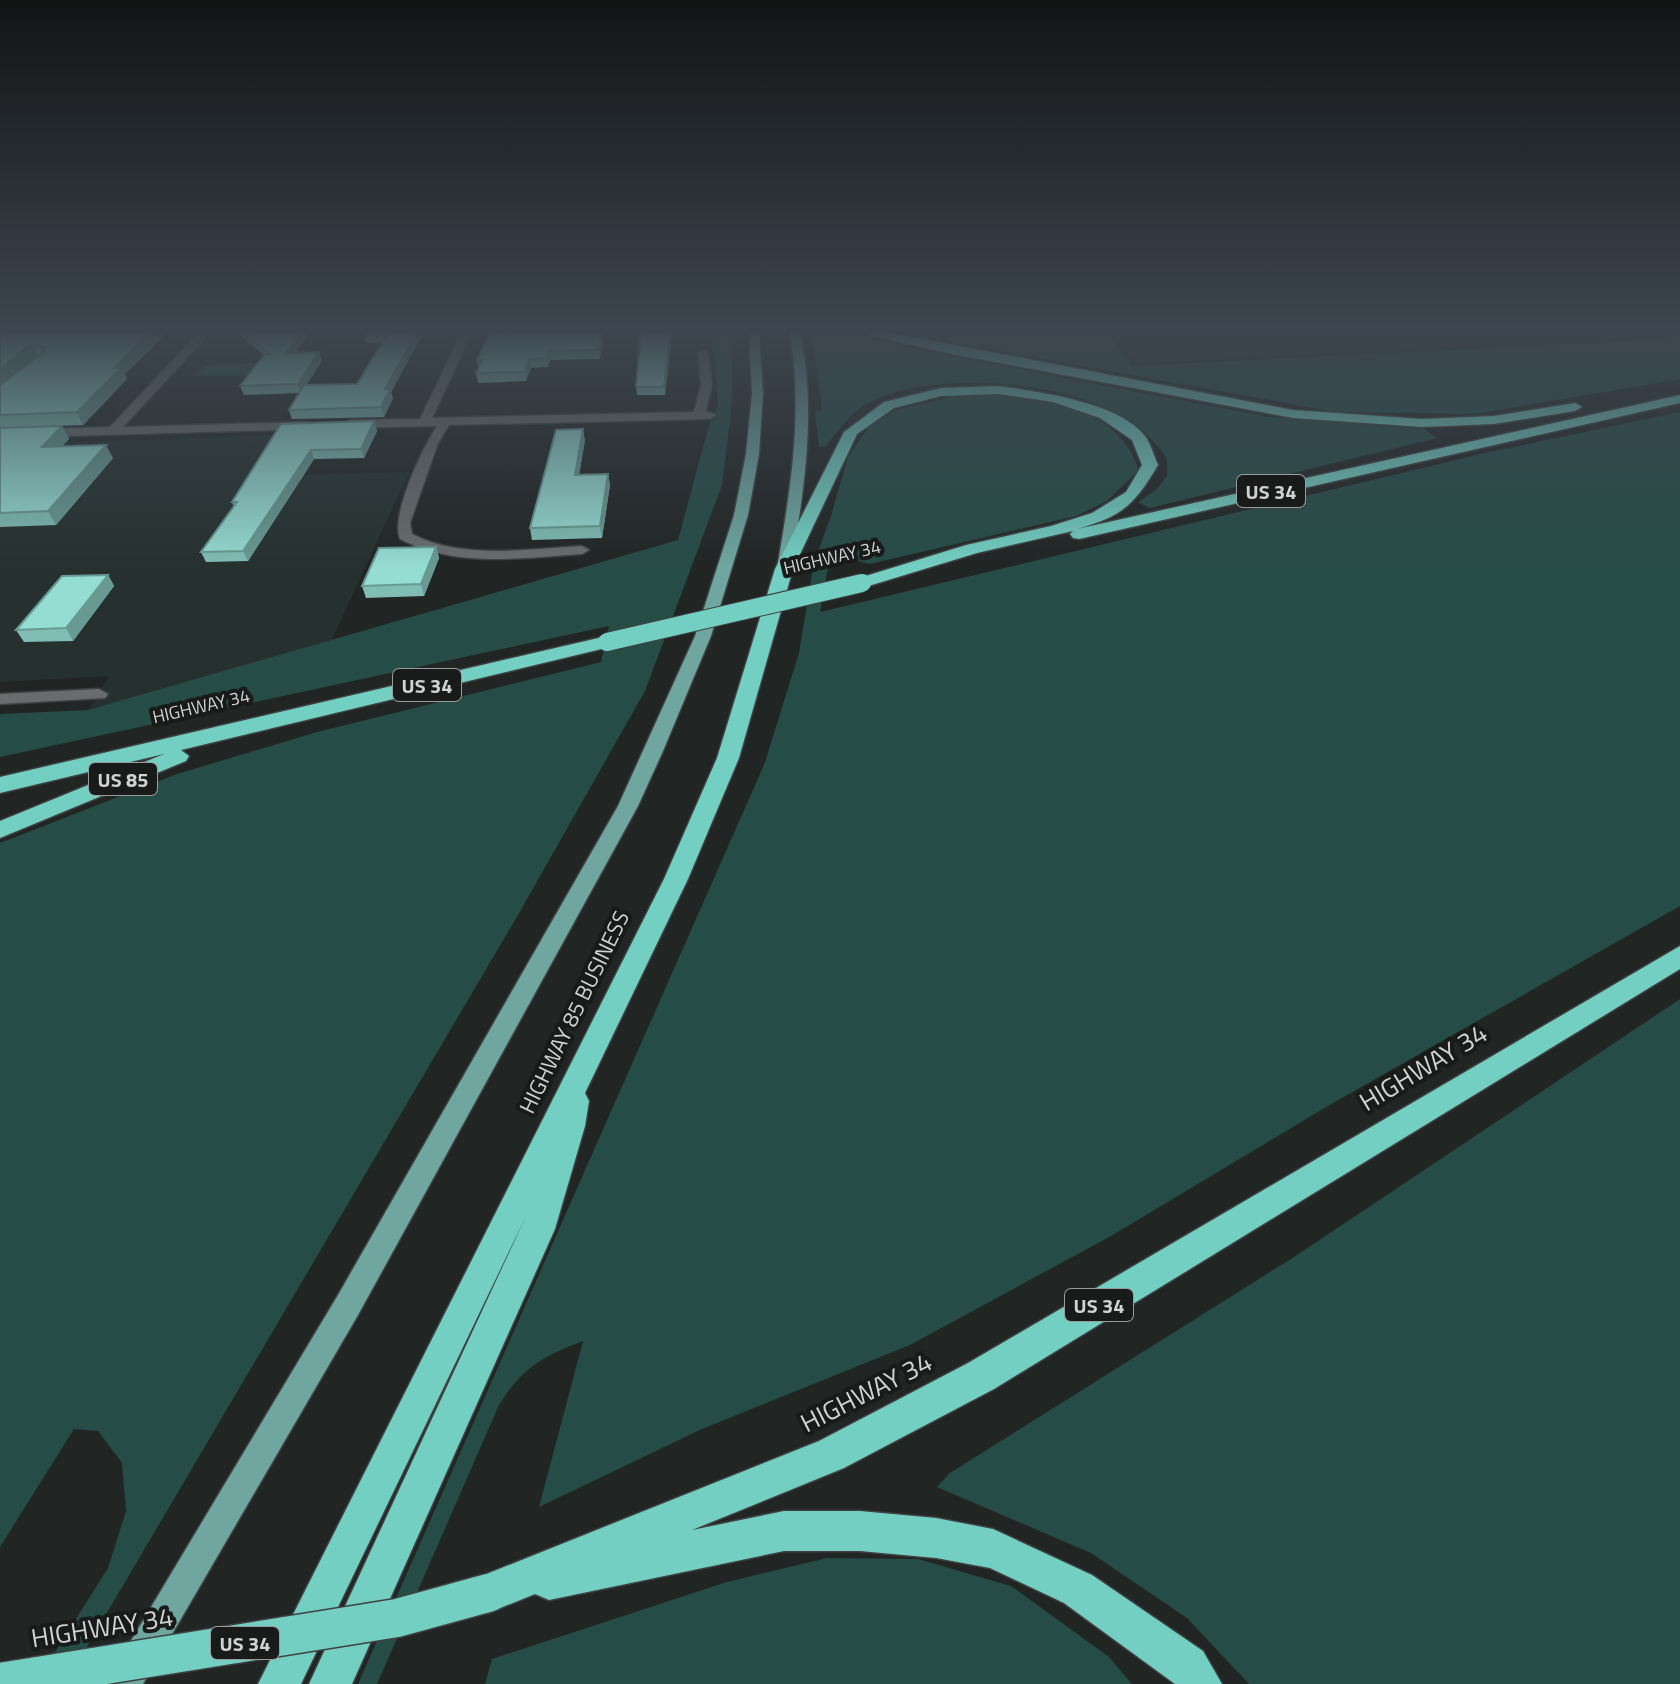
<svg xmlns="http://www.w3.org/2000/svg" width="1680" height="1684" viewBox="0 0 1680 1684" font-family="'Titillium Web',sans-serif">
	<rect width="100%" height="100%" fill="#212524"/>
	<g fill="#26312f">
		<polygon points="1111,332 1658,332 1668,338 1133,364"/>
		<polygon points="277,435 250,476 409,472 330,644 88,710 109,676 0,682 0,445"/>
	</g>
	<g fill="#264c46">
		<polygon points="713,332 732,332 732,403 722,485 645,691 518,915 65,1684 35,1684 108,1568 126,1511 122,1463 98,1431 74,1429 0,1547 0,843 177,774 317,732 601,662 609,626 0,757 0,714 88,710 678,540 709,425 718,406"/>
		<path d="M812,332H854L915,349L1269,417L1424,429L1437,438L1150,508L1138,502L1157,489L1167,476C1167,471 1168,463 1166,458C1164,452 1155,444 1151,439C1098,380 935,366 867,404C850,413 837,433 825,447H819L815,411L822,410Z"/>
		<polygon points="895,332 1108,332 1132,366 1670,339 1661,332 1680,332 1680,379 1475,414 1335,412"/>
		<polygon points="249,363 260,363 290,375 195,376 206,365"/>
		<path d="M964,394C1027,393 1116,400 1139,470L1107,501L1076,516L870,564L838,556L829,562L820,612L1485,453L1680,412V906L1333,1103L1111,1236L910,1345L702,1429L539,1507L583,1341C543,1356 522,1368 499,1405L377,1684H358L764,765L799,653L814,562L831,516L848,457L870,425L896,410Z"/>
		<polygon points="1680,999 1680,1684 1249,1684 1187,1618 1091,1553 937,1487 950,1473 1297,1255"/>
		<polygon points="827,1558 918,1559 1011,1586 1109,1657 1132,1684 485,1684 492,1659 727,1582"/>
	</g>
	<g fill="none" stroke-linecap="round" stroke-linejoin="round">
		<defs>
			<g id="minor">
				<polygon points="200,332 211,332 123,427 306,422 310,423 310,429 0,438 0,430 110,427"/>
				<path d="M462,332H472L432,418L694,412L701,385L698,353L703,350L708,353L712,385L706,411L716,415L710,419L449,425L438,443L410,523L412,534C462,560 527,549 582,546L589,550L582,554C522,558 455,568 400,539C390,516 423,447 437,426L350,428L344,424L350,420L420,419Z"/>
				<polygon points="99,689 108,694 105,698 0,704 0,694"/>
			</g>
			<g id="major">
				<polygon points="749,332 759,332 763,393 759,454 748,515 711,636 663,751 638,806 358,1315 143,1684 105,1684 338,1295 618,806 695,636 734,515 746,454 752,393"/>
				<path d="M790,332H800C817,412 804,489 791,569L784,573L777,569C791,484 803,418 790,332Z"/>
			</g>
			<g id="highway">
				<polygon points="865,332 887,332 1293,410 1422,419 1494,416 1575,403 1582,407 1575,411 1494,424 1422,427 1293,418 952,354 867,335"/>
				<path d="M999,386C1039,392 1119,402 1145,436C1151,444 1154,456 1158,465C1134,505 1123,516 1077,529L1680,395V403L1079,539L1073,538L1070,534L1073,531L977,553L862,588L853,583L856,579L966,545L1051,526L1092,513L1126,492L1142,465L1132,440L1100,418L1053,402L999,394L941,396L894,408L857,434L793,569L739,758L688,879L585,1093L589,1101L585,1126L555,1229L352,1684H309L527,1214L301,1684H258L664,879L717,758L775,569L844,432L884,402L941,388Z"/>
				<polygon points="607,636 614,638 617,642 614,646 181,750 189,756 186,761 0,838 0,821 164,754 0,793 0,777"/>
				<polygon points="1680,946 1680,969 994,1389 844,1468 692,1530 784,1511 860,1511 936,1518 993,1529 1092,1575 1203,1651 1222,1684 1175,1684 1064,1603 990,1568 936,1558 860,1551 784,1551 549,1600 535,1594 488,1613 474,1607 468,1593 474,1579 819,1441 968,1363"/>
			</g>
		</defs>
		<use href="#minor" stroke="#3e4140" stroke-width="3"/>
		<use href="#major" stroke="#3e4140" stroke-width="3"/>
		<use href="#highway" stroke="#3e4140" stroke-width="3"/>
		<use href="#minor" fill="#686c6c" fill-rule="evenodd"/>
		<use href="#major" fill="#6fa7a0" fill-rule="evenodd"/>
		<use href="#highway" fill="#73cfc2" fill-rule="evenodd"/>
		<defs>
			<polyline id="highway-bridge-far1" points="607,642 862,583"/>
			<polyline id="highway-bridge" points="0,1682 397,1618 488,1593"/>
		</defs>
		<use href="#highway-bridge-far1" stroke="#3e4140" stroke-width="20" stroke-linecap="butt"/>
		<use href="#highway-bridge" stroke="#3e4140" stroke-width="41" stroke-linecap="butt"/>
		<use href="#highway-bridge-far1" stroke="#73cfc2" stroke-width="18"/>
		<use href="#highway-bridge" stroke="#73cfc2" stroke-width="38"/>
	</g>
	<g fill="#80bdb5">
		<polygon points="0,332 125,374 127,379 83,425 0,428"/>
		<polygon points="238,332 311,332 295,353 322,361 306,385 357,384 383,342 366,343 364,334 365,332 431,335 421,337 391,392 393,398 384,417 292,419 289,410 299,393 244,395 240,386 264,355 240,336"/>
		<polygon points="604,332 600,359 550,360 548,367 531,368 526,381 478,383 476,373 478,368 477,360"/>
		<polygon points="641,332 672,332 665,395 637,395 636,387"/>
		<polygon points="374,421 377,431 364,458 314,459 248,561 206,562 201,552 234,507 232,502 281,424"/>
		<polygon points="62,426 69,439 62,446 113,458 56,525 0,527 0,428"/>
		<polygon points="585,440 579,475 608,474 610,485 602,538 532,540 530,528"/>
		<polygon points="436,547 439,558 424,596 366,598 362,586"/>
		<polygon points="108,575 114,586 73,641 24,642 16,630"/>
	</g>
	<g fill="#689a93">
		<polygon points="151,332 168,332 125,374 127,379 83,425 77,412 114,368"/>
		<polygon points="302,332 311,332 289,362 286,353"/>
		<polygon points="417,332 433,332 431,335 421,337 391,392 393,398 384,417 381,407 385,389"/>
		<polygon points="602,332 604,332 600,359 598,350"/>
		<polygon points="670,332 672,332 665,395 664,387"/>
		<polygon points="31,344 37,356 0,386 0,369"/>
		<polygon points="549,351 550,360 548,367 547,358"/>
		<polygon points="319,352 322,361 301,393 298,384"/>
		<polygon points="529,359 531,368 526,381 525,372"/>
		<polygon points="374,421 377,431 364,458 361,449"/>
		<polygon points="62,426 69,439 49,460 42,447"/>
		<polygon points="583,429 585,440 577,486 575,475"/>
		<polygon points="106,445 113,458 56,525 48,511"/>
		<polygon points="311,450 314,459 248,561 243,551"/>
		<polygon points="608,474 610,485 602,538 600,526"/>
		<polygon points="436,547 439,558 424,596 421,584"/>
		<polygon points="108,575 114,586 73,641 66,628"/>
	</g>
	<g fill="#95dcd2" stroke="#689a93" stroke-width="2">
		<polygon points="0,332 151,332 114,368 122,367 77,412 0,415 0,385 45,351 46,347 31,344 0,369"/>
		<polygon points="242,332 302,332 286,353 319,352 298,384 240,386 265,354 270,354"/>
		<polygon points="365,332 417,332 385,389 390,389 381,407 289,410 304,385 357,384 388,333 364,334"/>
		<polygon points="490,332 602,332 598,350 549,351 547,358 529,359 525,372 476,373 482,360 477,360"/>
		<polygon points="641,332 670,332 664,387 636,387"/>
		<polygon points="374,421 361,449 311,450 243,551 201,552 237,502 232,502 281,424"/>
		<polygon points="62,426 42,447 106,445 48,511 0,513 0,428"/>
		<polygon points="583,429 575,475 608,474 600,526 530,528 556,430"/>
		<polygon points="436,547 421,584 362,586 379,548"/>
		<polygon points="108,575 66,628 16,630 62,576"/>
	</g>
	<linearGradient id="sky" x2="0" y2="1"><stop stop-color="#121414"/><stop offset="0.58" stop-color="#3d4650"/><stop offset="1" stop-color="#3d4650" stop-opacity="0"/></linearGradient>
	<rect width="1680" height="568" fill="url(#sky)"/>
	<g text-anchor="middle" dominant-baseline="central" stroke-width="8" stroke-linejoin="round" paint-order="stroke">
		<g font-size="18" fill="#d1d3d3" stroke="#181b1a">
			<text transform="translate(832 557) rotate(-13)">HIGHWAY 34</text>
			<text transform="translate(201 706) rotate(-13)">HIGHWAY 34</text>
		</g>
		<g fill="#181b1a" stroke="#9a9c9c" stroke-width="2">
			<rect x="1237" y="475" width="68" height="32" rx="6"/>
			<rect x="393" y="669" width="68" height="32" rx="6"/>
			<rect x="89" y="763" width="68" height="32" rx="6"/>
			<rect x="1065" y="1289" width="68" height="32" rx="6"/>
			<rect x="211" y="1627" width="68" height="32" rx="6"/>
		</g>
		<g font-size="20" font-weight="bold" fill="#d1d3d3">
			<text x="1271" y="491">US 34</text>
			<text x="427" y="685">US 34</text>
			<text x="123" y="779">US 85</text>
			<text x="1099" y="1305">US 34</text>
			<text x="245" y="1643">US 34</text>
		</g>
		<g font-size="22" fill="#d1d3d3" stroke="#181b1a">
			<text transform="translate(574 1012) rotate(-64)">HIGHWAY 85 BUSINESS</text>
		</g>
		<g font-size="26" fill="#d1d3d3" stroke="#181b1a">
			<text transform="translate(1423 1067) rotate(-31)">HIGHWAY 34</text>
			<text transform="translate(866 1392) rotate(-27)">HIGHWAY 34</text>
			<text transform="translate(102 1627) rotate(-9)">HIGHWAY 34</text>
		</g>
	</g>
</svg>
